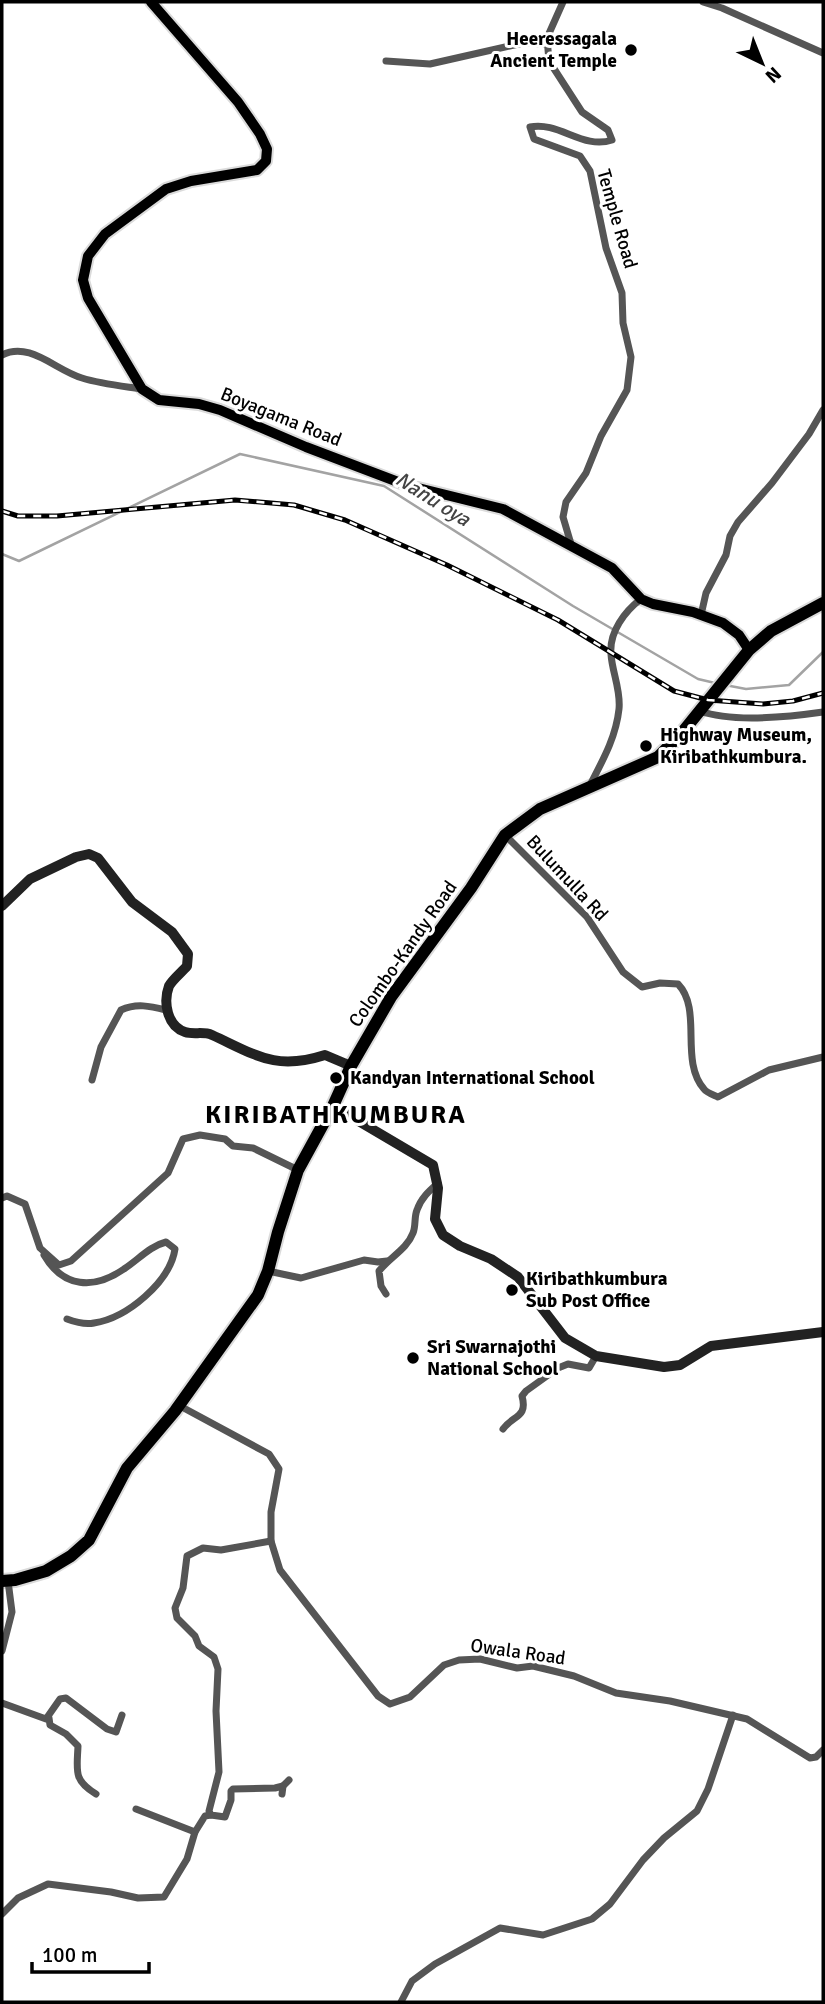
<svg xmlns="http://www.w3.org/2000/svg" width="825" height="2004" viewBox="0 0 825 2004" font-family="Signika,sans-serif">
	<rect width="100%" height="100%" fill="#fff"/>
	<g fill="none" stroke-linecap="round" stroke-linejoin="round">
		<g stroke="#a3a3a3" stroke-width="2.5">
			<polyline points="2,554 19,561 240,454 384,486 573,606 698,679 715,683"/>
			<polyline points="725,685 746,689 789,685 823,652"/>
		</g>
		<defs>
			<polyline id="primary" points="151,2 238,102 260,134 267,149 266,161 257,170 191,181 166,189 105,234 88,256 83,280 88,298 142,389 159,400 199,404 220,410 306,447 406,485 503,509 612,568 641,599 653,604 693,612 723,623 739,635 749,650"/>
			<polyline id="highway" points="2,1581 15,1580 46,1571 71,1556 89,1540 127,1468 175,1411 258,1295 268,1271 278,1232 298,1170 333,1106 351,1066 391,997 471,888 505,835 540,809 658,757 681,734 749,650 771,631 823,603"/>
		</defs>
		<use href="#primary" stroke="#dbdbdb" stroke-width="14"/>
		<use href="#highway" stroke="#dbdbdb" stroke-width="16"/>
		<g stroke="#555" stroke-width="7">
			<path d="M563,2L547,38L549,61L582,112L608,130L612,140C583,150 559,121 530,127L534,139L580,156L590,171L606,248L622,293L623,323L631,357L627,390L601,436L586,473L566,502L563,517L571,544"/>
			<polyline points="703,2 722,8 823,53"/>
			<polyline points="386,61 430,64 523,43 547,44"/>
			<path d="M2,355C30,341 55,370 82,378C101,384 122,386 142,389"/>
			<polyline points="701,615 706,593 726,555 730,536 738,522 772,483 809,434 823,410"/>
			<path d="M700,711C733,723 788,717 823,712"/>
			<path d="M590,785C603,760 616,737 619,709C621,690 612,672 611,654C609,632 625,611 641,599"/>
			<path d="M505,835L587,917L623,972L642,987L660,983L678,984C703,1010 679,1060 704,1089C707,1093 714,1095 718,1097L769,1070L823,1057"/>
			<path d="M92,1080L101,1047L121,1010C136,1003 150,1006 166,1010"/>
			<polyline points="2,1198 7,1196 25,1204 40,1248 59,1265 71,1261 168,1173 183,1139 200,1135 225,1139 233,1146 253,1148 298,1170"/>
			<path d="M44,1255C63,1288 94,1290 124,1269C138,1260 150,1246 166,1242L175,1249C170,1282 127,1318 94,1323C85,1325 75,1322 67,1319"/>
			<polyline points="268,1271 301,1278 364,1260 378,1262 387,1261"/>
			<path d="M386,1294L381,1286L379,1271C390,1257 407,1249 413,1233C416,1226 414,1217 417,1210C421,1198 429,1191 438,1183"/>
			<polyline points="180,1406 269,1454 279,1469 271,1512 271,1541 280,1570 378,1696 390,1704 410,1697 444,1665 459,1660 480,1659 517,1668 533,1666 574,1676 616,1693 670,1701 747,1719 810,1758 816,1757 823,1750"/>
			<path d="M503,1429C513,1415 528,1418 522,1396L526,1391L558,1368L568,1364L589,1368L596,1356"/>
			<polyline points="271,1541 221,1550 203,1548 187,1556 183,1588 175,1608 177,1618 195,1636 199,1646 214,1657 218,1669 216,1711 219,1772 209,1811 211,1815 225,1817 231,1800 231,1791 233,1789 275,1788 283,1786"/>
			<polyline points="2,1651 12,1612 8,1581"/>
			<polyline points="2,1703 46,1719 60,1699 66,1698 107,1729 116,1732 122,1715"/>
			<path d="M49,1718L50,1725L66,1734L78,1746C77,1771 73,1780 96,1794"/>
			<polyline points="282,1794 283,1786 289,1780"/>
			<polyline points="136,1809 195,1832"/>
			<polyline points="2,1914 18,1898 48,1884 111,1892 138,1898 164,1897 187,1859 195,1832 205,1816 211,1815"/>
			<polyline points="401,2002 412,1981 435,1964 500,1928 543,1935 592,1919 610,1904 643,1860 664,1838 697,1811 708,1789 733,1715"/>
		</g>
		<g stroke="#222" stroke-width="10">
			<path d="M2,906L30,879L76,857L89,854L98,858L132,902L172,932L188,954L187,966C182,972 173,979 169,986C163,1002 167,1026 185,1032C194,1035 203,1031 212,1035C256,1055 275,1071 325,1055L351,1066"/>
			<polyline points="333,1106 433,1165 438,1188 435,1219 443,1235 460,1246 491,1259 518,1277 565,1338 596,1356 664,1367 680,1365 711,1346 823,1332"/>
		</g>
		<use href="#primary" stroke="#000" stroke-width="10"/>
		<use href="#highway" stroke="#000" stroke-width="12"/>
		<defs>
			<polyline id="rail" points="2,511 18,516 57,516 235,500 294,505 345,520 447,565 558,620 674,691 708,700 763,704 793,701 823,693"/>
		</defs>
		<use href="#rail" stroke="#000" stroke-width="5"/>
		<use href="#rail" stroke="#fff" stroke-width="2.5" stroke-dasharray="8" stroke-linecap="butt"/>
	</g>
	<g fill="#000" stroke="#fff" stroke-width="2.5">
		<circle cx="631" cy="50" r="7"/>
		<circle cx="646" cy="746" r="7"/>
		<circle cx="336" cy="1078" r="7"/>
		<circle cx="512" cy="1290" r="7"/>
		<circle cx="413" cy="1358" r="7"/>
	</g>
	<g text-anchor="middle" dominant-baseline="central" stroke-width="6" stroke-linejoin="round" paint-order="stroke">
		<g font-size="19" font-weight="bold" fill="#000" stroke="#fff" text-anchor="start">
			<text x="617" y="39" text-anchor="end">Heeressagala<tspan x="617" dy="22">Ancient Temple</tspan></text>
			<text x="660" y="735">Highway Museum,<tspan x="660" dy="22">Kiribathkumbura.</tspan></text>
			<text x="350" y="1078">Kandyan International School</text>
			<text x="526" y="1279">Kiribathkumbura<tspan x="526" dy="22">Sub Post Office</tspan></text>
			<text x="427" y="1347">Sri Swarnajothi<tspan x="427" dy="22">National School</tspan></text>
		</g>
		<g font-size="19" fill="#000" stroke="#fff">
			<text transform="translate(617 219) rotate(74)">Temple Road</text>
			<text transform="translate(281 417) rotate(22)">Boyagama Road</text>
			<text transform="translate(567 878) rotate(47)">Bulumulla Rd</text>
			<text transform="translate(403 954) rotate(-55)">Colombo-Kandy Road</text>
			<text transform="translate(518 1652) rotate(8)">Owala Road</text>
		</g>
		<g font-size="21" font-style="italic" fill="#444" stroke="#fff">
			<text transform="translate(433 499) rotate(32)">Nanu oya</text>
		</g>
		<g font-size="26" font-weight="bold" letter-spacing="2" fill="#000" stroke="#fff">
			<text x="336" y="1115">KIRIBATHKUMBURA</text>
		</g>
	</g>
	<rect width="825" height="2004" fill="none" stroke="#000000" stroke-width="7"/>
	<g transform="translate(762 63) rotate(137)" stroke="#ffffff" stroke-width="5" paint-order="stroke">
	<path d="M0-5L12 26L0 18L-12 26Z" fill="#000000"/>
	<text y="-10" font-size="19" font-weight="bold" text-anchor="middle" fill="#000000">N</text>
	</g>
	<path d="M32 1962v10h117v-10" fill="none" stroke="#000000" stroke-width="3.5"/>
	<text x="42" y="1962" font-size="21" fill="#000000" stroke="#ffffff" stroke-width="5" paint-order="stroke">100 m</text>
</svg>
